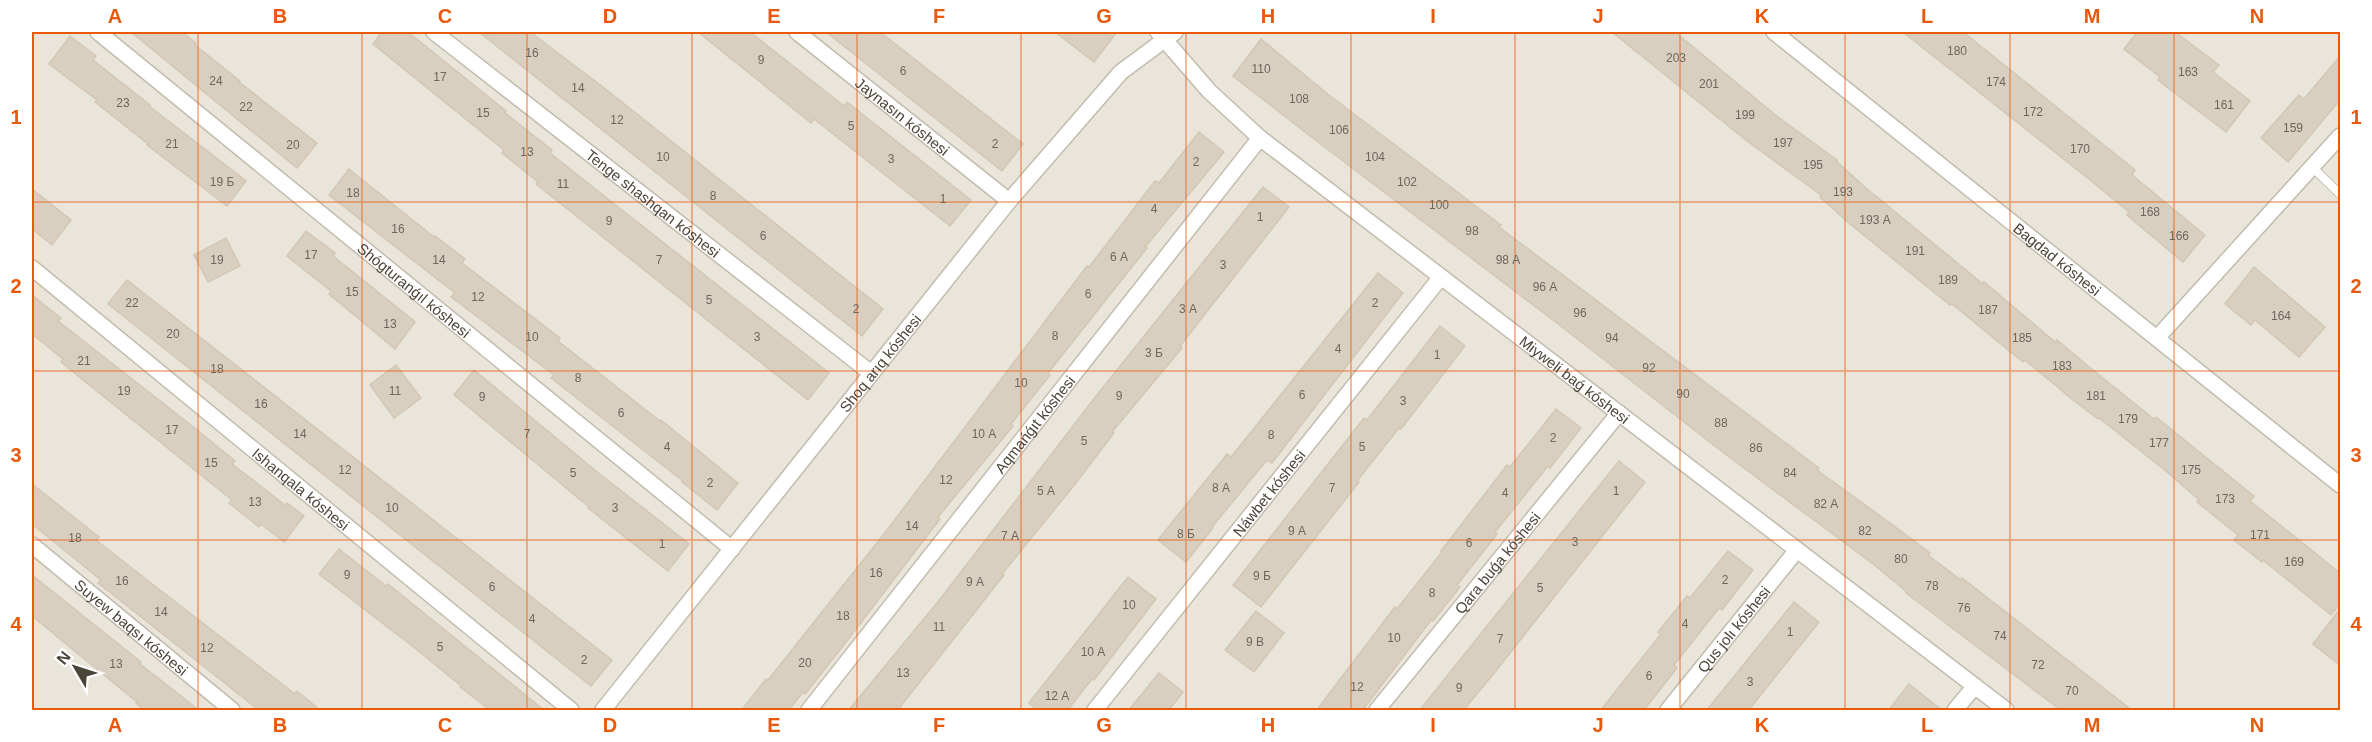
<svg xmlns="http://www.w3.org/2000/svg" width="2372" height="742" viewBox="0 0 2372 742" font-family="Helvetica,sans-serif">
	<rect width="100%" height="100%" fill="#f6f3ec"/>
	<rect fill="#eae5da" x="32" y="32" width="2308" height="678"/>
	<g fill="#d8cfc1" stroke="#d3c7b4" stroke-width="1.5">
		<polygon points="131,32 182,32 196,43 195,45 240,81 239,82 317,143 297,168"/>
		<polygon points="382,32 408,32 506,111 505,113 552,150 550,153 589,184 829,373 808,400 536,184 538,182 502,153 504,150 373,44"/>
		<polygon points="479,32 530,32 603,87 883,309 862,336"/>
		<polygon points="698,32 750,32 844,106 847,102 971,200 950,226 814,119 811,123"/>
		<polygon points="826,32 880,32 1023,144 1002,171"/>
		<polygon points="1055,32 1117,32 1094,62"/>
		<polygon points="1612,32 1675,32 1778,117 1837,160 1836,161 1866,188 1983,284 1984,282 2055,342 2057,340 2088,366 2154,419 2156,417 2254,496 2250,501 2340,573 2340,604 2331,615 2263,560 2262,562 2234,540 2238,535 2197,502 2199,500 2166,471 2099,418 2098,419 2073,400 2025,360 2023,362 1952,304 1950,305 1850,224 1820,197 1821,195 1747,141"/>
		<polygon points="1903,32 1963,32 2135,170 2132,175 2205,235 2183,262 2127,215 2129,212 2089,179"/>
		<polygon points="2137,32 2175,32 2219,65 2213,72 2250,101 2226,132 2158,80 2160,77 2124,49"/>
		<polygon points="70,36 96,56 93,60 150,105 149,106 246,181 227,206 147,145 148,144 95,102 97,100 49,64"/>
		<polygon points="1261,39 1329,95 1501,225 1499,227 1819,468 1817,470 1905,534 1930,553 1928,555 1961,580 1962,578 2133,711 2062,711 1906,593 1907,592 1873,564 1720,450 1553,320 1310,136 1233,76"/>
		<polygon points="2340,56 2340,100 2288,162 2261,138 2299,95 2304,99"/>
		<polygon points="1199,132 1224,152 1145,247 1147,248 1048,373 1050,375 1011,424 1013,426 938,517 940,519 843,646 805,694 803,692 788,711 741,711 766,679 768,680 884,534 1087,266 1089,267 1155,181 1159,183"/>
		<polygon points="349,169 434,237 435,236 465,259 462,263 560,338 558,341 660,421 661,420 738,483 717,510 682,482 683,481 551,378 554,375 451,297 455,293 329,195"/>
		<polygon points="1263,187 1289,207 1180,346 1182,348 1112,432 1114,433 1076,483 1002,574 1004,575 897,711 848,711 941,598 1093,400"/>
		<polygon points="32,189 71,220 52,245 32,229"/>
		<polygon points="306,231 335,253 333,256 415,322 395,349 329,294 331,291 287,256"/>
		<polygon points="226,238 240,266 208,282 194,255"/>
		<polygon points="2254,267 2325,327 2299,357 2255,320 2251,325 2225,304"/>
		<polygon points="1378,273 1403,293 1272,463 1267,460 1212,527 1213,528 1186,562 1158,540 1227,454 1231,457"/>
		<polygon points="127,280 612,660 591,686 108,304"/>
		<polygon points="32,295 61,318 58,321 196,429 235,461 232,464 285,505 287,503 304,516 284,542 261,524 259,527 229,503 232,500 61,362 63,359 32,334"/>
		<polygon points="1440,326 1465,346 1401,429 1399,428 1357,481 1359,482 1261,607 1233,585 1364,418 1367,420"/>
		<polygon points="396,365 421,398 394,418 370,385"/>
		<polygon points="474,370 596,471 689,544 668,571 588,508 589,507 454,395"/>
		<polygon points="1556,409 1581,428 1550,468 1548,466 1495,532 1497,534 1457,585 1460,587 1433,621 1431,620 1362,711 1316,711 1395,607 1397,609 1442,552 1441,551 1507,465 1510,467"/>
		<polygon points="1619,461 1645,482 1495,672 1463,711 1419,711"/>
		<polygon points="32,484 99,537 96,540 156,587 295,694 297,691 321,711 260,711 212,673 98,583 101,580 32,524"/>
		<polygon points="339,549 386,586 388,584 545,711 490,710 460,687 461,686 416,649 319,574"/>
		<polygon points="1728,551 1753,570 1722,610 1719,608 1674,665 1677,668 1643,711 1600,711 1661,634 1658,632 1687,596 1690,598"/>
		<polygon points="32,575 141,662 140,664 200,711 145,711 136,703 137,702 32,616"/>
		<polygon points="1128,577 1156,599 1094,680 1092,679 1067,711 1038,711 1029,703"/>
		<polygon points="1794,602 1819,622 1748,711 1706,711"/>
		<polygon points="2340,609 2340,665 2313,644"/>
		<polygon points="1256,611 1284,633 1254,672 1225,650"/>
		<polygon points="1159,673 1183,692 1168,711 1128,711"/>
		<polygon points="1909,684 1943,711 1888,711"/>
	</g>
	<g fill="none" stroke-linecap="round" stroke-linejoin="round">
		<defs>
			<polyline id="lane" points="2312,167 2340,194"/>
			<g id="street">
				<path id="s1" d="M98,32L732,549"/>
				<path id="s2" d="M434,32L871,373"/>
				<path id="s3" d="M797,32L1009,201"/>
				<path id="s4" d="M1158,32L1209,91L1260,138L2006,710"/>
				<path id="s5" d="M1774,32L2340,485"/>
				<path id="s6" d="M32,268L571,710"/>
				<polyline points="2157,338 2340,136"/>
				<path id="s7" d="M32,545L232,710"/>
				<path id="s8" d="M603,710L1009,201L1121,72L1175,32"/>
				<path id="s9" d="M809,710L1260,138"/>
				<path id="s10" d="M1095,710L1441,277"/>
				<path id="s11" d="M1377,710L1619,413"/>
				<path id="s12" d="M1668,710L1797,550"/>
				<polyline points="1955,710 1975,686"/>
			</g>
		</defs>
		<use href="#lane" stroke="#c2bbae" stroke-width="10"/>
		<use href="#street" stroke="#c2bbae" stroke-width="18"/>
		<use href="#lane" stroke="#fff" stroke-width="8"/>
		<use href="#street" stroke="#fff" stroke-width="15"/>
	</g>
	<path fill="none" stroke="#e8590c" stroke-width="1.5" stroke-opacity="0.55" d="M198,32V710M362,32V710M527,32V710M692,32V710M857,32V710M1021,32V710M1186,32V710M1351,32V710M1515,32V710M1680,32V710M1845,32V710M2010,32V710M2174,32V710M32,202H2340M32,371H2340M32,540H2340"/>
	<g text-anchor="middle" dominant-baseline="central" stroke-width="6" stroke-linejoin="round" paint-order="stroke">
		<g font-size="12" fill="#6e675b">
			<text x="1957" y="51">180</text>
			<text x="532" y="53">16</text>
			<text x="1676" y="58">203</text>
			<text x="761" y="60">9</text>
			<text x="1261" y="69">110</text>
			<text x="903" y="71">6</text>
			<text x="2188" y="72">163</text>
			<text x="440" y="77">17</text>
			<text x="216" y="81">24</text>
			<text x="1996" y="82">174</text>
			<text x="1709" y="84">201</text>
			<text x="578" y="88">14</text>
			<text x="1299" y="99">108</text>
			<text x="123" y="103">23</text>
			<text x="2224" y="105">161</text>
			<text x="246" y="107">22</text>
			<text x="2033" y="112">172</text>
			<text x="483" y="113">15</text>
			<text x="1745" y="115">199</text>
			<text x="617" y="120">12</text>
			<text x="851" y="126">5</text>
			<text x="2293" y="128">159</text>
			<text x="1339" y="130">106</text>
			<text x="1783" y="143">197</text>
			<text x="172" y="144">21</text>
			<text x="995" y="144">2</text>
			<text x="293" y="145">20</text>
			<text x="2080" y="149">170</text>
			<text x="527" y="152">13</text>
			<text x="663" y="157">10</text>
			<text x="1375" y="157">104</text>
			<text x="891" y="159">3</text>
			<text x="1196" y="162">2</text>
			<text x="1813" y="165">195</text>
			<text x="222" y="182">19 Б</text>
			<text x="1407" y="182">102</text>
			<text x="563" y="184">11</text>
			<text x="1843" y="192">193</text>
			<text x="353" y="193">18</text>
			<text x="713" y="196">8</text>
			<text x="943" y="199">1</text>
			<text x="1439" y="205">100</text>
			<text x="1154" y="209">4</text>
			<text x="2150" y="212">168</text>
			<text x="1260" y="217">1</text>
			<text x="1875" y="220">193 А</text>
			<text x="609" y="221">9</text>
			<text x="398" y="229">16</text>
			<text x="1472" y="231">98</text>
			<text x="763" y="236">6</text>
			<text x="2179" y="236">166</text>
			<text x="1915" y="251">191</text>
			<text x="311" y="255">17</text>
			<text x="1119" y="257">6 А</text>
			<text x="217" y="260">19</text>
			<text x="439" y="260">14</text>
			<text x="659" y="260">7</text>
			<text x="1508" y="260">98 А</text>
			<text x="1223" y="265">3</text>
			<text x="1948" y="280">189</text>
			<text x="1545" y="287">96 А</text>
			<text x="352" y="292">15</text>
			<text x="1088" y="294">6</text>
			<text x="478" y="297">12</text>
			<text x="709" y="300">5</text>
			<text x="132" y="303">22</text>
			<text x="1375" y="303">2</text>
			<text x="856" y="309">2</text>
			<text x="1188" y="309">3 А</text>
			<text x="1988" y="310">187</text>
			<text x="1580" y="313">96</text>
			<text x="2281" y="316">164</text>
			<text x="390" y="324">13</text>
			<text x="173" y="334">20</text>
			<text x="1055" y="336">8</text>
			<text x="532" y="337">10</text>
			<text x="757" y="337">3</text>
			<text x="1612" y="338">94</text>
			<text x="2022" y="338">185</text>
			<text x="1338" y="349">4</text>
			<text x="1154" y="353">3 Б</text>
			<text x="1437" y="355">1</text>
			<text x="84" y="361">21</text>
			<text x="2062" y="366">183</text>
			<text x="1649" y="368">92</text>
			<text x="217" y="369">18</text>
			<text x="578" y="378">8</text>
			<text x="1021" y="383">10</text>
			<text x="124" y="391">19</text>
			<text x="395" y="391">11</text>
			<text x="1683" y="394">90</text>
			<text x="1302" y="395">6</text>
			<text x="1119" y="396">9</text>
			<text x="2096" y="396">181</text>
			<text x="482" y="397">9</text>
			<text x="1403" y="401">3</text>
			<text x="261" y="404">16</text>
			<text x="621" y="413">6</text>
			<text x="2128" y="419">179</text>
			<text x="1721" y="423">88</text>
			<text x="172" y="430">17</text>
			<text x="300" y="434">14</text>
			<text x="527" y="434">7</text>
			<text x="984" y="434">10 А</text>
			<text x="1271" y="435">8</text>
			<text x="1553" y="438">2</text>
			<text x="1084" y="441">5</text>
			<text x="2159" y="443">177</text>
			<text x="667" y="447">4</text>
			<text x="1362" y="447">5</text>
			<text x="1756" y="448">86</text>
			<text x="211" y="463">15</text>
			<text x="345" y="470">12</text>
			<text x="2191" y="470">175</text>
			<text x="573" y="473">5</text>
			<text x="1790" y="473">84</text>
			<text x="946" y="480">12</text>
			<text x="710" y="483">2</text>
			<text x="1221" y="488">8 А</text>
			<text x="1332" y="488">7</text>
			<text x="1046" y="491">5 А</text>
			<text x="1616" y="491">1</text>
			<text x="1505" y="493">4</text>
			<text x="2225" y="499">173</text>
			<text x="255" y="502">13</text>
			<text x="1826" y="504">82 А</text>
			<text x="392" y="508">10</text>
			<text x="615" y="508">3</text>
			<text x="912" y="526">14</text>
			<text x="1297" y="531">9 А</text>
			<text x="1865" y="531">82</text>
			<text x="1186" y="534">8 Б</text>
			<text x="2260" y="535">171</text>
			<text x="1010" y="536">7 А</text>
			<text x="75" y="538">18</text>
			<text x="1575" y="542">3</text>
			<text x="1469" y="543">6</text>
			<text x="662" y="544">1</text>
			<text x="1901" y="559">80</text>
			<text x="2294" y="562">169</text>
			<text x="876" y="573">16</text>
			<text x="347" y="575">9</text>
			<text x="1262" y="576">9 Б</text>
			<text x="1725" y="580">2</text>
			<text x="122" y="581">16</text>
			<text x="975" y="582">9 А</text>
			<text x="1932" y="586">78</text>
			<text x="492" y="587">6</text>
			<text x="1540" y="588">5</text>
			<text x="1432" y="593">8</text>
			<text x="1129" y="605">10</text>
			<text x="1964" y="608">76</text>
			<text x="161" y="612">14</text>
			<text x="843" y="616">18</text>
			<text x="532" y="619">4</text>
			<text x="1685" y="624">4</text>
			<text x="939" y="627">11</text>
			<text x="1790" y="632">1</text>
			<text x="2000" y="636">74</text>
			<text x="1394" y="638">10</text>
			<text x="1500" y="639">7</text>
			<text x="1255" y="642">9 В</text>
			<text x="440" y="647">5</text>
			<text x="207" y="648">12</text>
			<text x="1093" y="652">10 А</text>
			<text x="584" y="660">2</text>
			<text x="805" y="663">20</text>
			<text x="116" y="664">13</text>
			<text x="2038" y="665">72</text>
			<text x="903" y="673">13</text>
			<text x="1649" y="676">6</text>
			<text x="1750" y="682">3</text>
			<text x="1357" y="687">12</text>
			<text x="1459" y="688">9</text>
			<text x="2072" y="691">70</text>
			<text x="1057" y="696">12 А</text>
		</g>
		<g font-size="15" fill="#4b4439" stroke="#fff">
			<text stroke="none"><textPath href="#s3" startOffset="135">Jaynasın kóshesi</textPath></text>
			<text stroke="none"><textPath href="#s2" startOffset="278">Tenge shashqan kóshesi</textPath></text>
			<text stroke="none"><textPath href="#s5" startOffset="363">Bagdad kóshesi</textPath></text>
			<text stroke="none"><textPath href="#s1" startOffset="408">Shógturanǵıl kóshesi</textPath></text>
			<text stroke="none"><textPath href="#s8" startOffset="444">Shoq arıq kóshesi</textPath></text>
			<text stroke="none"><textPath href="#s4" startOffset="544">Miyweli baǵ kóshesi</textPath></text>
			<text stroke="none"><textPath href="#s9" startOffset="364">Aqmańǵıt kóshesi</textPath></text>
			<text stroke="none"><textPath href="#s6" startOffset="348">Ishanqala kóshesi</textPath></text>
			<text stroke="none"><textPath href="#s10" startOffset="278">Náwbet kóshesi</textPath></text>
			<text stroke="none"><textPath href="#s11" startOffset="190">Qara buǵa kóshesi</textPath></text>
			<text stroke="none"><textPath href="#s7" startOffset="129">Suyew baqsı kóshesi</textPath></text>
			<text stroke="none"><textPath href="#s12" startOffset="104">Qus jolı kóshesi</textPath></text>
		</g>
	</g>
	<rect width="2372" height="742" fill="none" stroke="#ffffff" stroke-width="66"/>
	<g transform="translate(75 667) rotate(309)" stroke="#ffffff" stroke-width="4.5" paint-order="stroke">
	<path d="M0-4.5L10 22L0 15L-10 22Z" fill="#4b4439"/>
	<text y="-9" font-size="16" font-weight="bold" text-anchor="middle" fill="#4b4439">N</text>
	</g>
	<rect x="33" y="33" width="2306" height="676" fill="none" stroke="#e8590c" stroke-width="2"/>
	<g font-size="20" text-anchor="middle" font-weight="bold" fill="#e8590c">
		<text x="115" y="23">A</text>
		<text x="280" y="23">B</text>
		<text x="445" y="23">C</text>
		<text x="610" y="23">D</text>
		<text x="774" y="23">E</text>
		<text x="939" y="23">F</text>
		<text x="1104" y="23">G</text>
		<text x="1268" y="23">H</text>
		<text x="1433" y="23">I</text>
		<text x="1598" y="23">J</text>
		<text x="1762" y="23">K</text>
		<text x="1927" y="23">L</text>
		<text x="2092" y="23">M</text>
		<text x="2257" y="23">N</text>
		<text x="16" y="124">1</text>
		<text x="2356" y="124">1</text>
		<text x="16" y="293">2</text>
		<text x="2356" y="293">2</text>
		<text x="16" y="462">3</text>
		<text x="2356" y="462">3</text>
		<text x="16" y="631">4</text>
		<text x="2356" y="631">4</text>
		<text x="115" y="732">A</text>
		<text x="280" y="732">B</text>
		<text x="445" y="732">C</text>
		<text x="610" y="732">D</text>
		<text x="774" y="732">E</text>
		<text x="939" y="732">F</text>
		<text x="1104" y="732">G</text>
		<text x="1268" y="732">H</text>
		<text x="1433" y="732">I</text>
		<text x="1598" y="732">J</text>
		<text x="1762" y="732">K</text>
		<text x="1927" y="732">L</text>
		<text x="2092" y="732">M</text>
		<text x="2257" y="732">N</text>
	</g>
</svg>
